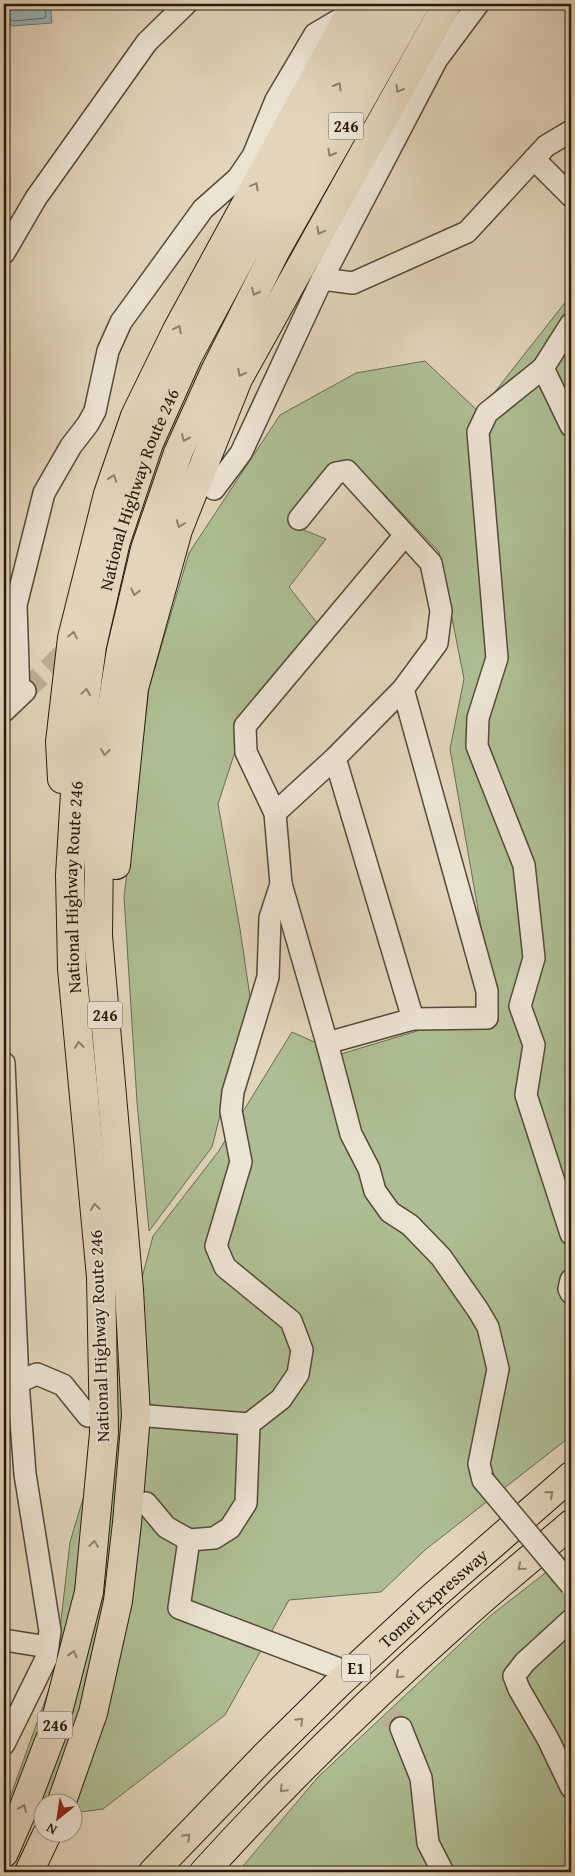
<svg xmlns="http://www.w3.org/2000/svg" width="575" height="1876" viewBox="0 0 575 1876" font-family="'Gentium Book Plus',serif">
	<rect width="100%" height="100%" fill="#e2d5bb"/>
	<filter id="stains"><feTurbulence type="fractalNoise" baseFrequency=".004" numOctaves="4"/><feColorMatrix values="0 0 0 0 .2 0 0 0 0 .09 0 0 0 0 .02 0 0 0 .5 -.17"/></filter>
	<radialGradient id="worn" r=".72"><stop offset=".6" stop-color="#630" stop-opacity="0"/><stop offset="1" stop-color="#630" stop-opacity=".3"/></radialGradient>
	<g fill="#aebe94" stroke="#6a6c51">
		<polygon points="571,295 571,1436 425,1550 381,1592 289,1600 225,1715 103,1809 73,1813 72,1804 42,1804 42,1816 4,1821 4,1814 55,1673 70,1542 89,1479 153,1236 218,1152 292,1032 341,1054 427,1028 493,1027 491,984 450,749 464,679 439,552 384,494 345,462 299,528 326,539 289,587 317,623 247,715 218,804 240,929 250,997 212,1147 149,1231 137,1102 124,897 149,688 189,553 280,415 356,373 425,361 479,412"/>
		<polygon points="571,1553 571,1872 238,1872 318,1777 490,1616"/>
	</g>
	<polygon fill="#99b6ba" stroke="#6b7875" points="4,4 50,4 52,23 12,26 4,20"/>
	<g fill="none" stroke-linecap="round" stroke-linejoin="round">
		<polyline stroke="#606864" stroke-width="1" points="4,16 14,21 45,18 46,16 45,4"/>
		<g stroke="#bcb098" stroke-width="21" stroke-dasharray="21 11" stroke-linecap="butt">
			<polyline points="25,691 120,599 138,578"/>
			<polyline points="342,1670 401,1728"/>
		</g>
		<defs>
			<g id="minor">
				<polyline points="534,159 571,196"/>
				<polyline points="4,253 36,198 147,42 186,4"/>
				<polyline points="322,279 353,283 467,232 546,146 571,131"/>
				<polyline points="571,324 543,368 571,426"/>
				<polyline points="543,368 487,413 478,432 497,658 478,718 477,746 524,865 534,958 520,1006 534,1045 526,1095 571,1234"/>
				<polyline points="214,489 241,453 322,279 437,59 478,4"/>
				<polyline points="19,696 16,605 44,493 71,446 88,424 95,411 108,351 121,322 203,209 238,178 253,156 276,100 315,34 349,14"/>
				<polyline points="4,711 25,691"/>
				<polyline points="335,758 413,1019"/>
				<polyline points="275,813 335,758 403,689 437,643 441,611 431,563 347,471 336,473 299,519"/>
				<polyline points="281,884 327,1043 413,1019 487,1018 487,991 403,689"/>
				<polyline points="327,1043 351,1134 369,1169 375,1191 390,1212 410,1225 441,1257 478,1310 488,1327 498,1369 479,1464 483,1480"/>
				<polyline points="4,1063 18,1382 25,1474 50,1631 46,1659 4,1744"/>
				<polyline points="571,1280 569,1289 571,1293"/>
				<polyline points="4,1388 37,1374 63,1385 88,1416"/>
				<polyline points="136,1415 249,1424 246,1503 230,1528 214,1538 189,1540"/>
				<polyline points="249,1424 281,1399 298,1374 302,1350 291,1321 225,1267 216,1246 241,1162 231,1111 233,1092 268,977 270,918 281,884 275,813 246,752 245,726 405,535"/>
				<polyline points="146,1503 166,1527 189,1540 179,1608 342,1670"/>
				<polyline points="571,1620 525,1662 514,1676 519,1689 548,1739 571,1787"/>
				<polyline points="4,1640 48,1647"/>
				<polyline points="401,1728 421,1778 428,1843 443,1872"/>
			</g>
			<g id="highway">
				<polyline points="62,779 60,742 72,638 108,494 135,416 177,330 355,4"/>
				<polyline points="116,865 134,688 178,530 238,379 447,4"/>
				<polyline points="61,1804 93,1713 118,1601 127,1523 136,1415 129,1290 98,936 99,848 104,756 121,650 145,549 178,453 216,369 277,248 415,4"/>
				<path id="s1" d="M4,1853L24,1807L53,1731L89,1592L104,1433L101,1277L72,969L70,875L77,760L92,646L116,541L149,443L188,356L253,235L385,4"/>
				<polyline points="29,1872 47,1834"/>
				<path id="s2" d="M153,1872L266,1755L336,1686L429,1600L571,1476"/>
				<path d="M204,1872C284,1784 370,1699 459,1620C495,1587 534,1556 571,1524"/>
			</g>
		</defs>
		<use href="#minor" stroke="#554a39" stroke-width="24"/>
		<use href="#highway" stroke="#261b0e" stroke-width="30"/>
		<use href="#minor" stroke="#ece4d3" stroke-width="21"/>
		<use href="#highway" stroke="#e2d5bb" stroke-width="28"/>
		<defs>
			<polyline id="minor-bridge" points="483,1480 571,1585"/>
		</defs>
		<use href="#minor-bridge" stroke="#554a39" stroke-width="24" stroke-linecap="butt"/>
		<use href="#minor-bridge" stroke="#ece4d3" stroke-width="21"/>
	</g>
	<defs><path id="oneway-chevron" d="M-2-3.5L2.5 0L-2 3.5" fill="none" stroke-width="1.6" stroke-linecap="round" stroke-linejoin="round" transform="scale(1.25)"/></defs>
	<g stroke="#8d816d">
		<use href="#oneway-chevron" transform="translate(338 86) rotate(-60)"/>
		<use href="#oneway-chevron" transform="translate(399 89) rotate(119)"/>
		<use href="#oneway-chevron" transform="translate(331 153) rotate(120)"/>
		<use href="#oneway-chevron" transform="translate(255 186) rotate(-61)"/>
		<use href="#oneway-chevron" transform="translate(320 231) rotate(119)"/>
		<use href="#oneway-chevron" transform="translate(255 292) rotate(117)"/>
		<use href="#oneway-chevron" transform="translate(178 329) rotate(-63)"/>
		<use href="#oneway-chevron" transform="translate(241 373) rotate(118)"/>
		<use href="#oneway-chevron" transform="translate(185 438) rotate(114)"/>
		<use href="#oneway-chevron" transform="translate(113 478) rotate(-71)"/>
		<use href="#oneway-chevron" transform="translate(180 524) rotate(111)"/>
		<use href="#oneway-chevron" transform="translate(135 592) rotate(104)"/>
		<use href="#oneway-chevron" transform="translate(73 635) rotate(-78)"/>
		<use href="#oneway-chevron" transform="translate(86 692) rotate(-82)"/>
		<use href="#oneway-chevron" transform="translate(105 752) rotate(97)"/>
		<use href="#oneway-chevron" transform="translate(79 1045) rotate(-96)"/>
		<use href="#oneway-chevron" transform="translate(95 1207) rotate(-96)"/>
		<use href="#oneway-chevron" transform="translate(550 1494) rotate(-41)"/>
		<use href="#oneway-chevron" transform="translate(94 1544) rotate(-83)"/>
		<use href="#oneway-chevron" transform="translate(521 1567) rotate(140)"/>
		<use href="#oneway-chevron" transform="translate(73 1654) rotate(-76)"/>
		<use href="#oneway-chevron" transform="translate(399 1675) rotate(137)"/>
		<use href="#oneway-chevron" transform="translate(300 1721) rotate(-45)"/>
		<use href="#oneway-chevron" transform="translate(283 1789) rotate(135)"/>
		<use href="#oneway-chevron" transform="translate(23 1808) rotate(-67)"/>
		<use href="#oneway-chevron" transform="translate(187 1837) rotate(-46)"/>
	</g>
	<g text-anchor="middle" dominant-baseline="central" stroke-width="4" stroke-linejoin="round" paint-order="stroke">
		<g fill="#ece4d3" stroke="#615749" stroke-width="1">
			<rect x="328.5" y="112.5" width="35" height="27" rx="4"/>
			<rect x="87.5" y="1001.5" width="35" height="27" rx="4"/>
			<rect x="342" y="1654.5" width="28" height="27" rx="4"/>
			<rect x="37.5" y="1711.5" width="35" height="27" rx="4"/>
		</g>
		<g font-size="16" font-weight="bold" fill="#261b0e">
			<text x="346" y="126">246</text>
			<text x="105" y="1015">246</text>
			<text x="356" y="1668">E1</text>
			<text x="55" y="1725">246</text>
		</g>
		<g font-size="18" fill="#261b0e" stroke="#ece4d3">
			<text stroke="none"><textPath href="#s1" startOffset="1388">National Highway Route 246</textPath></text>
			<text stroke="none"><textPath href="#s1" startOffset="982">National Highway Route 246</textPath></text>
			<text transform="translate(99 1336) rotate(-92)">National Highway Route 246</text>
			<text stroke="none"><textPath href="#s2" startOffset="392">Tomei Expressway</textPath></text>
		</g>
	</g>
	<rect width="575" height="1876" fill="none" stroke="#e2d5bb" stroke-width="20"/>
	<rect x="5" y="5" width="565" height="1866" fill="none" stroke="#261b0e" stroke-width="2.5"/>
	<rect x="10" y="10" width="555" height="1856" fill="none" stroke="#261b0e"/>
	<g transform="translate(58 1818) rotate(210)"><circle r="24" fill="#ece4d3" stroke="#9d9484"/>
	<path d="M0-4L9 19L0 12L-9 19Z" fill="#8f2418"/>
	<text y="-8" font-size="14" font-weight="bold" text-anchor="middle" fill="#261b0e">N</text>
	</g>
	<rect width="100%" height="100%" filter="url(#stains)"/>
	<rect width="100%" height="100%" fill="url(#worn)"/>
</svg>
